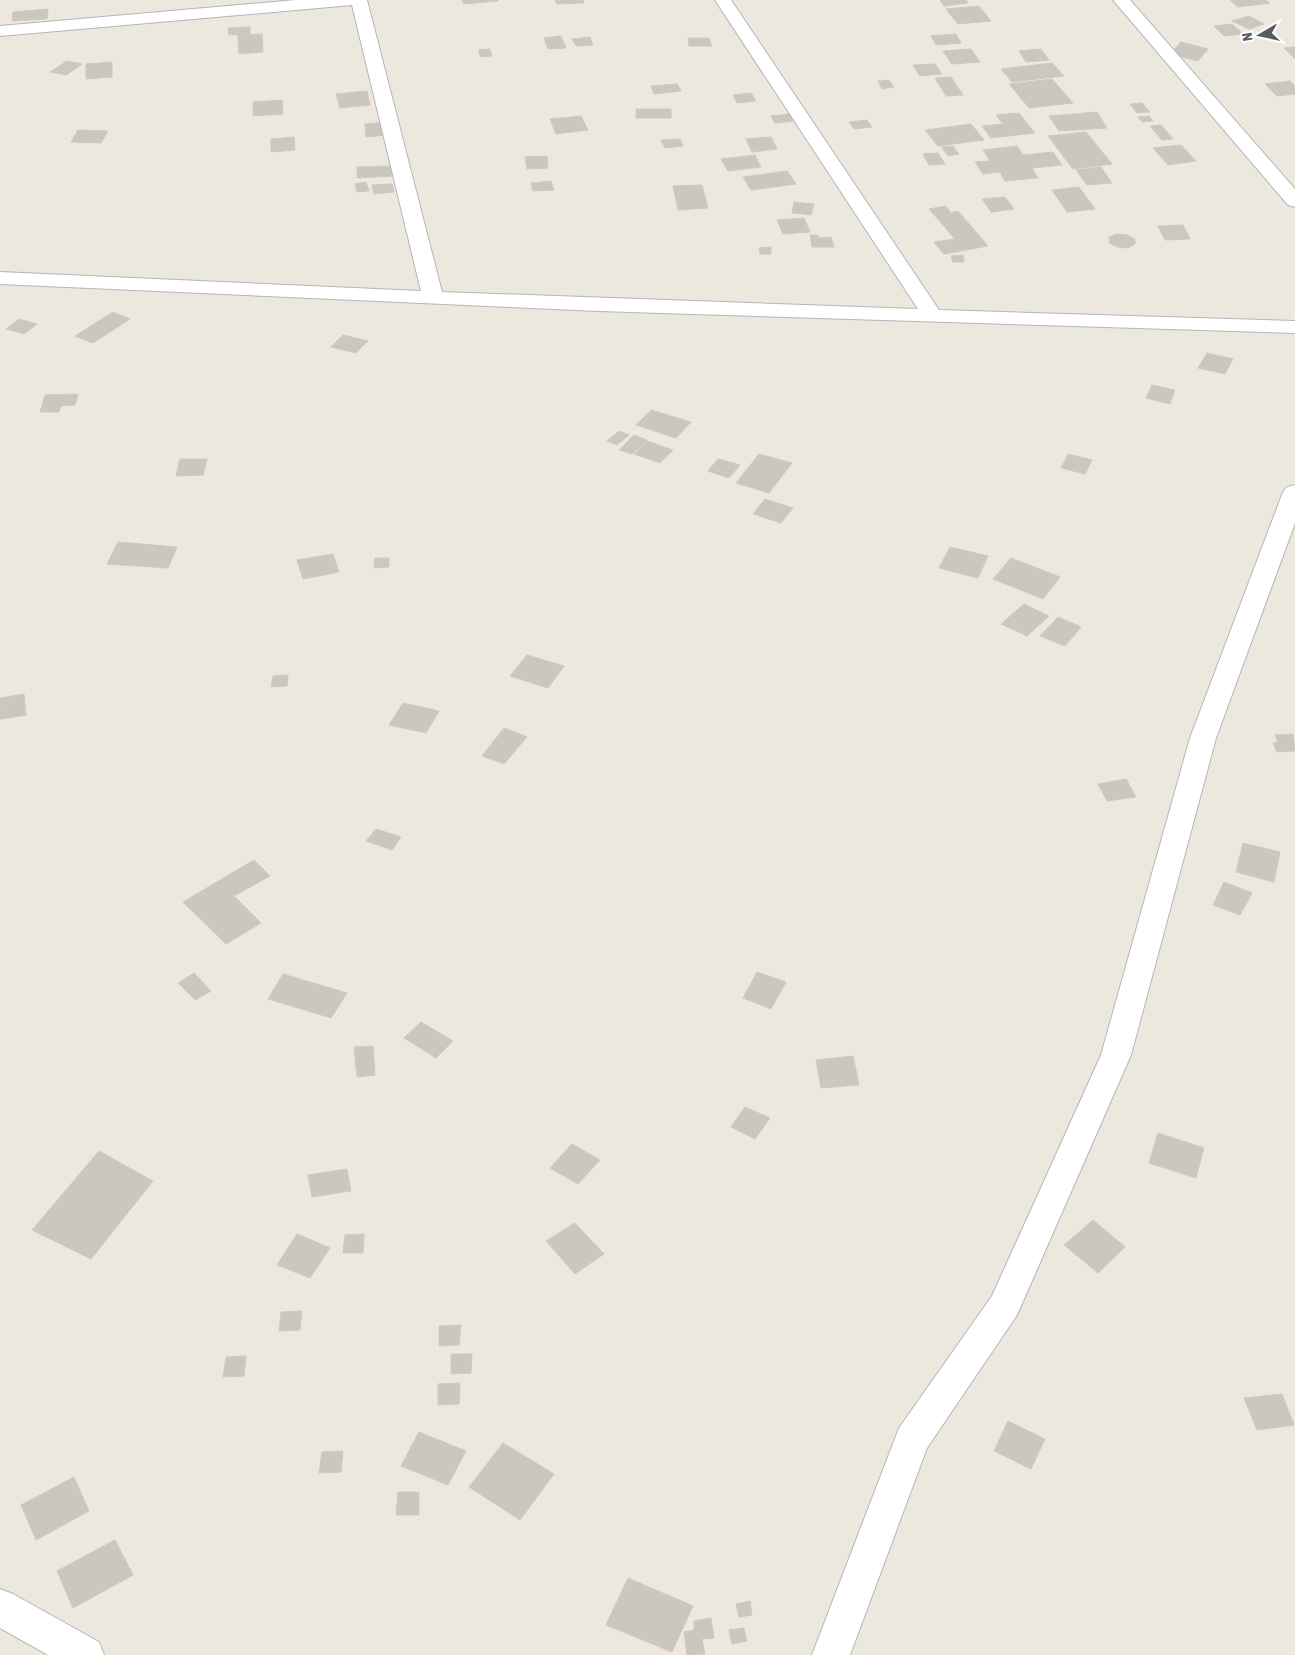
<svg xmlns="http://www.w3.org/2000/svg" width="1295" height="1655" viewBox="0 0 1295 1655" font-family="'Asap Condensed',sans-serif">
	<rect width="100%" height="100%" fill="#ece8de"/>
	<g fill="#ccc6c0" stroke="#d0c9bd">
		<polygon points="462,0 498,0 498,1 464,4"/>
		<polygon points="555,0 583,0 584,3 557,4"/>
		<polygon points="940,0 966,0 968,3 944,6"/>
		<polygon points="1230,0 1266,0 1270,3 1238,7"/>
		<polygon points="979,6 991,21 958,24 946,9"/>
		<polygon points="48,9 47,19 12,21 13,12"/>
		<polygon points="1249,16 1264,24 1249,29 1232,21"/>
		<polygon points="1232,24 1243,34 1224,36 1214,26"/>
		<polygon points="250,27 250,34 229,35 228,28"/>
		<polygon points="262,34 263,52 239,54 238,35"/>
		<polygon points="956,34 961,43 936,45 931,36"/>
		<polygon points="561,36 566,48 548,49 544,38"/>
		<polygon points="590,37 593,45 576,46 572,39"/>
		<polygon points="688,38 709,38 712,46 689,46"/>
		<polygon points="1181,42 1208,49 1198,61 1170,54"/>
		<polygon points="1295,47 1295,59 1284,48"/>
		<polygon points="490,49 492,56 480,57 479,50"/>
		<polygon points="971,49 980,62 952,64 943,51"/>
		<polygon points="1041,49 1049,60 1026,62 1019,51"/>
		<polygon points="67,61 82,64 66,75 50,72"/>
		<polygon points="112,62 112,77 86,79 86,64"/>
		<polygon points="1052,63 1064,76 1012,82 1001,69"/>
		<polygon points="935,64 942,74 920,76 913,65"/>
		<polygon points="951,77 963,95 946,96 935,78"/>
		<polygon points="1052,79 1073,103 1029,108 1009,84"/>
		<polygon points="889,80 894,87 882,89 878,81"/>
		<polygon points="1290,81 1295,86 1295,94 1277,96 1265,84"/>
		<polygon points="677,84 681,91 654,94 651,86"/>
		<polygon points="367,91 370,105 340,108 336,94"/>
		<polygon points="751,93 756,101 737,103 733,95"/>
		<polygon points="282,100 283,114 253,116 253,102"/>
		<polygon points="1142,103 1150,112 1137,113 1130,104"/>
		<rect x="636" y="109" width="35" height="9"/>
		<polygon points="1097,112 1107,128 1059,131 1049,116"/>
		<polygon points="1019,113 1035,133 991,138 982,126 1003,124 996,115"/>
		<polygon points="789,114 793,121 775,123 771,116"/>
		<polygon points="581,116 588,130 556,134 550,119"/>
		<polygon points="1149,116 1153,121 1142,122 1138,117"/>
		<polygon points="867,120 872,127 854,129 849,122"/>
		<polygon points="386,122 387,135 366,137 365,124"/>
		<polygon points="971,124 984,140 938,146 925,130"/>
		<polygon points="1161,125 1173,139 1162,140 1150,126"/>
		<polygon points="78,130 108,131 101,143 71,142"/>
		<polygon points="1086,132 1112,164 1073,169 1048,136"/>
		<polygon points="294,137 295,150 271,152 271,139"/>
		<polygon points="771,137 777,149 752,152 746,139"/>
		<polygon points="680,139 683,146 665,148 661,140"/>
		<polygon points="1181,145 1196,161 1168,165 1153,148"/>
		<polygon points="953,146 959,154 948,156 942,147"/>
		<polygon points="1017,146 1023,155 1053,152 1062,165 1032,168 1038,178 1005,181 1000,172 983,174 975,162 990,161 983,150"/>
		<polygon points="938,153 945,164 929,165 923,154"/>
		<polygon points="755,155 761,167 728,171 721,159"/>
		<polygon points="547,156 548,168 527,169 525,157"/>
		<polygon points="394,166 394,176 357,178 357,167"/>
		<polygon points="1101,167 1112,183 1087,185 1076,170"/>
		<polygon points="787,171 796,184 751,190 743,177"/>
		<polygon points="551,181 554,190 533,191 531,183"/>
		<polygon points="366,182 369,191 357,192 355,184"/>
		<polygon points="392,184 394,192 374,194 372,185"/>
		<polygon points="702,185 708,208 678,210 673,186"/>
		<polygon points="1079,187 1095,209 1067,212 1052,190"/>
		<polygon points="1005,197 1014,209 991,212 982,199"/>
		<polygon points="794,202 814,204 811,215 792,213"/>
		<polygon points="946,206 951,213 958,211 988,246 944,254 934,242 955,239 929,209"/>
		<polygon points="804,218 810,232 783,234 777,220"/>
		<polygon points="1183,225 1190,239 1165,240 1158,226"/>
		<polygon points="1117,234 1127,235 1135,239 1135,244 1128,248 1117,247 1109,243 1109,237"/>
		<polygon points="810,235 818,235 819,238 831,237 834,247 812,247"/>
		<polygon points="771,247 771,254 760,254 759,248"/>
		<polygon points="963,255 964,262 953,262 951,256"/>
		<polygon points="113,312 130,319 93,343 75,336"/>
		<polygon points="19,319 37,324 24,334 6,329"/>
		<polygon points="343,335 368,341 356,353 331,347"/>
		<polygon points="1207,353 1233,359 1225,374 1198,368"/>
		<polygon points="1152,385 1175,390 1170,404 1146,398"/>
		<polygon points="78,394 75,405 61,406 59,412 40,412 45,395"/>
		<polygon points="651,410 691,422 676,438 636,425"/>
		<polygon points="619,431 629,435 617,445 607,441"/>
		<polygon points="634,435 647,440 632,454 619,450"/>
		<polygon points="647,441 673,450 660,463 634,454"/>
		<polygon points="759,454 792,463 769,493 736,483"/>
		<polygon points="1068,454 1092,460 1085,474 1061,468"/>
		<polygon points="180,459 207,459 203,475 176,476"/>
		<polygon points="718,459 740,465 729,478 708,471"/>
		<polygon points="765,499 793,508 781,523 753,514"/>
		<polygon points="118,542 177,547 168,568 107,564"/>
		<polygon points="950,547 988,556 978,578 939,568"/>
		<polygon points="333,554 339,572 303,579 297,560"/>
		<polygon points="375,558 389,558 389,567 374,568"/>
		<polygon points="1011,558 1060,577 1043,599 993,579"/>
		<polygon points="1024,604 1049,616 1027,636 1001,624"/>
		<polygon points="1058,617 1081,627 1065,646 1040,636"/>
		<polygon points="527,655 564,666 548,688 510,676"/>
		<polygon points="288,675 287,686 271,687 273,676"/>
		<polygon points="24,694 26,715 0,719 0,698"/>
		<polygon points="403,703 439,711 426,733 389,725"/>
		<polygon points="504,728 527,737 504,764 482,756"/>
		<polygon points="1293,734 1295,751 1277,752 1273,743 1278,742 1275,735"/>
		<polygon points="1126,779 1136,797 1107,801 1098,784"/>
		<polygon points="376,829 401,837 392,850 366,841"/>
		<polygon points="1243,843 1280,852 1274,882 1236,872"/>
		<polygon points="254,860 270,876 234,896 261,923 226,944 183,902"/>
		<polygon points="1224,882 1252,893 1240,915 1213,905"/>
		<polygon points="757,972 786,982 771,1009 743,998"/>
		<polygon points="194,973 211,991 195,1000 178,983"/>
		<polygon points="283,974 347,993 331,1018 268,999"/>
		<polygon points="421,1022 453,1041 436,1058 404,1038"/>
		<polygon points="373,1046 375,1075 357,1077 354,1047"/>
		<polygon points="853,1056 859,1085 821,1088 816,1060"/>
		<polygon points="745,1107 770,1118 755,1139 731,1127"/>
		<polygon points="1158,1133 1204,1148 1196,1178 1149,1163"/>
		<polygon points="572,1144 600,1160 578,1184 550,1168"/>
		<polygon points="99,1151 153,1181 91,1259 32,1230"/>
		<polygon points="347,1169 351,1191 312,1197 308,1175"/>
		<polygon points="1093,1220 1125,1247 1098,1273 1064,1245"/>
		<polygon points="575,1223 604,1254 575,1274 546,1241"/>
		<polygon points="297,1234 330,1248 310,1278 277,1265"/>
		<polygon points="364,1234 363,1253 343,1253 345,1235"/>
		<polygon points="302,1311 300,1330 279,1331 281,1312"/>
		<polygon points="461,1325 459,1345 439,1346 439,1326"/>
		<polygon points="451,1354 472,1354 471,1373 451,1374"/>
		<polygon points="246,1356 244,1376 223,1377 226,1357"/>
		<polygon points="460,1383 459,1404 438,1405 438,1384"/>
		<polygon points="1282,1394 1294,1425 1257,1430 1244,1398"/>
		<polygon points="1008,1421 1045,1439 1031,1469 994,1451"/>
		<polygon points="419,1432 466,1451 448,1485 401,1466"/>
		<polygon points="503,1443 554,1474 520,1520 469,1487"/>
		<polygon points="343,1451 341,1472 319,1473 322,1452"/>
		<polygon points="74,1477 89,1511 36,1540 21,1505"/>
		<polygon points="398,1492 419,1492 419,1515 396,1515"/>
		<polygon points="115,1540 133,1575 73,1608 57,1571"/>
		<polygon points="628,1578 693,1606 672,1652 606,1625"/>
		<polygon points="750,1601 752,1615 739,1617 736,1604"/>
		<polygon points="711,1618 714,1638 702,1639 705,1654 687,1655 684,1632 694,1630 694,1621"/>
		<polygon points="744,1628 747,1641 732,1644 729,1630"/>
	</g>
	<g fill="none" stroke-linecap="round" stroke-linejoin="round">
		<defs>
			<g id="minor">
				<polygon points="296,0 367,0 442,292 918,309 715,0 731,0 939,310 1295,321 1295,333 599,311 0,284 0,272 421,291 352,5 0,36 0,26"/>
				<polygon points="1113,0 1130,0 1295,189 1295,207 1288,205"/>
				<polygon points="1295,485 1295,523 1216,738 1131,1055 1017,1315 927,1448 850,1655 812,1655 899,1428 992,1296 1101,1055 1190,738 1283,492 1287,487"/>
				<polygon points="0,1589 13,1594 99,1642 104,1655 48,1655 0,1628"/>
			</g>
		</defs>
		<use href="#minor" stroke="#b2b6ba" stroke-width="2"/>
		<use href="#minor" fill="#fff" fill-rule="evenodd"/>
	</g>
	<g transform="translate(1260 35) rotate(261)" stroke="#ffffff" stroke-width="4" paint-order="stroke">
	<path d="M0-4L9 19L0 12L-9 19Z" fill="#585c61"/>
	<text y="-8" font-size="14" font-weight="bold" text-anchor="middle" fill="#585c61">N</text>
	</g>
</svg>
